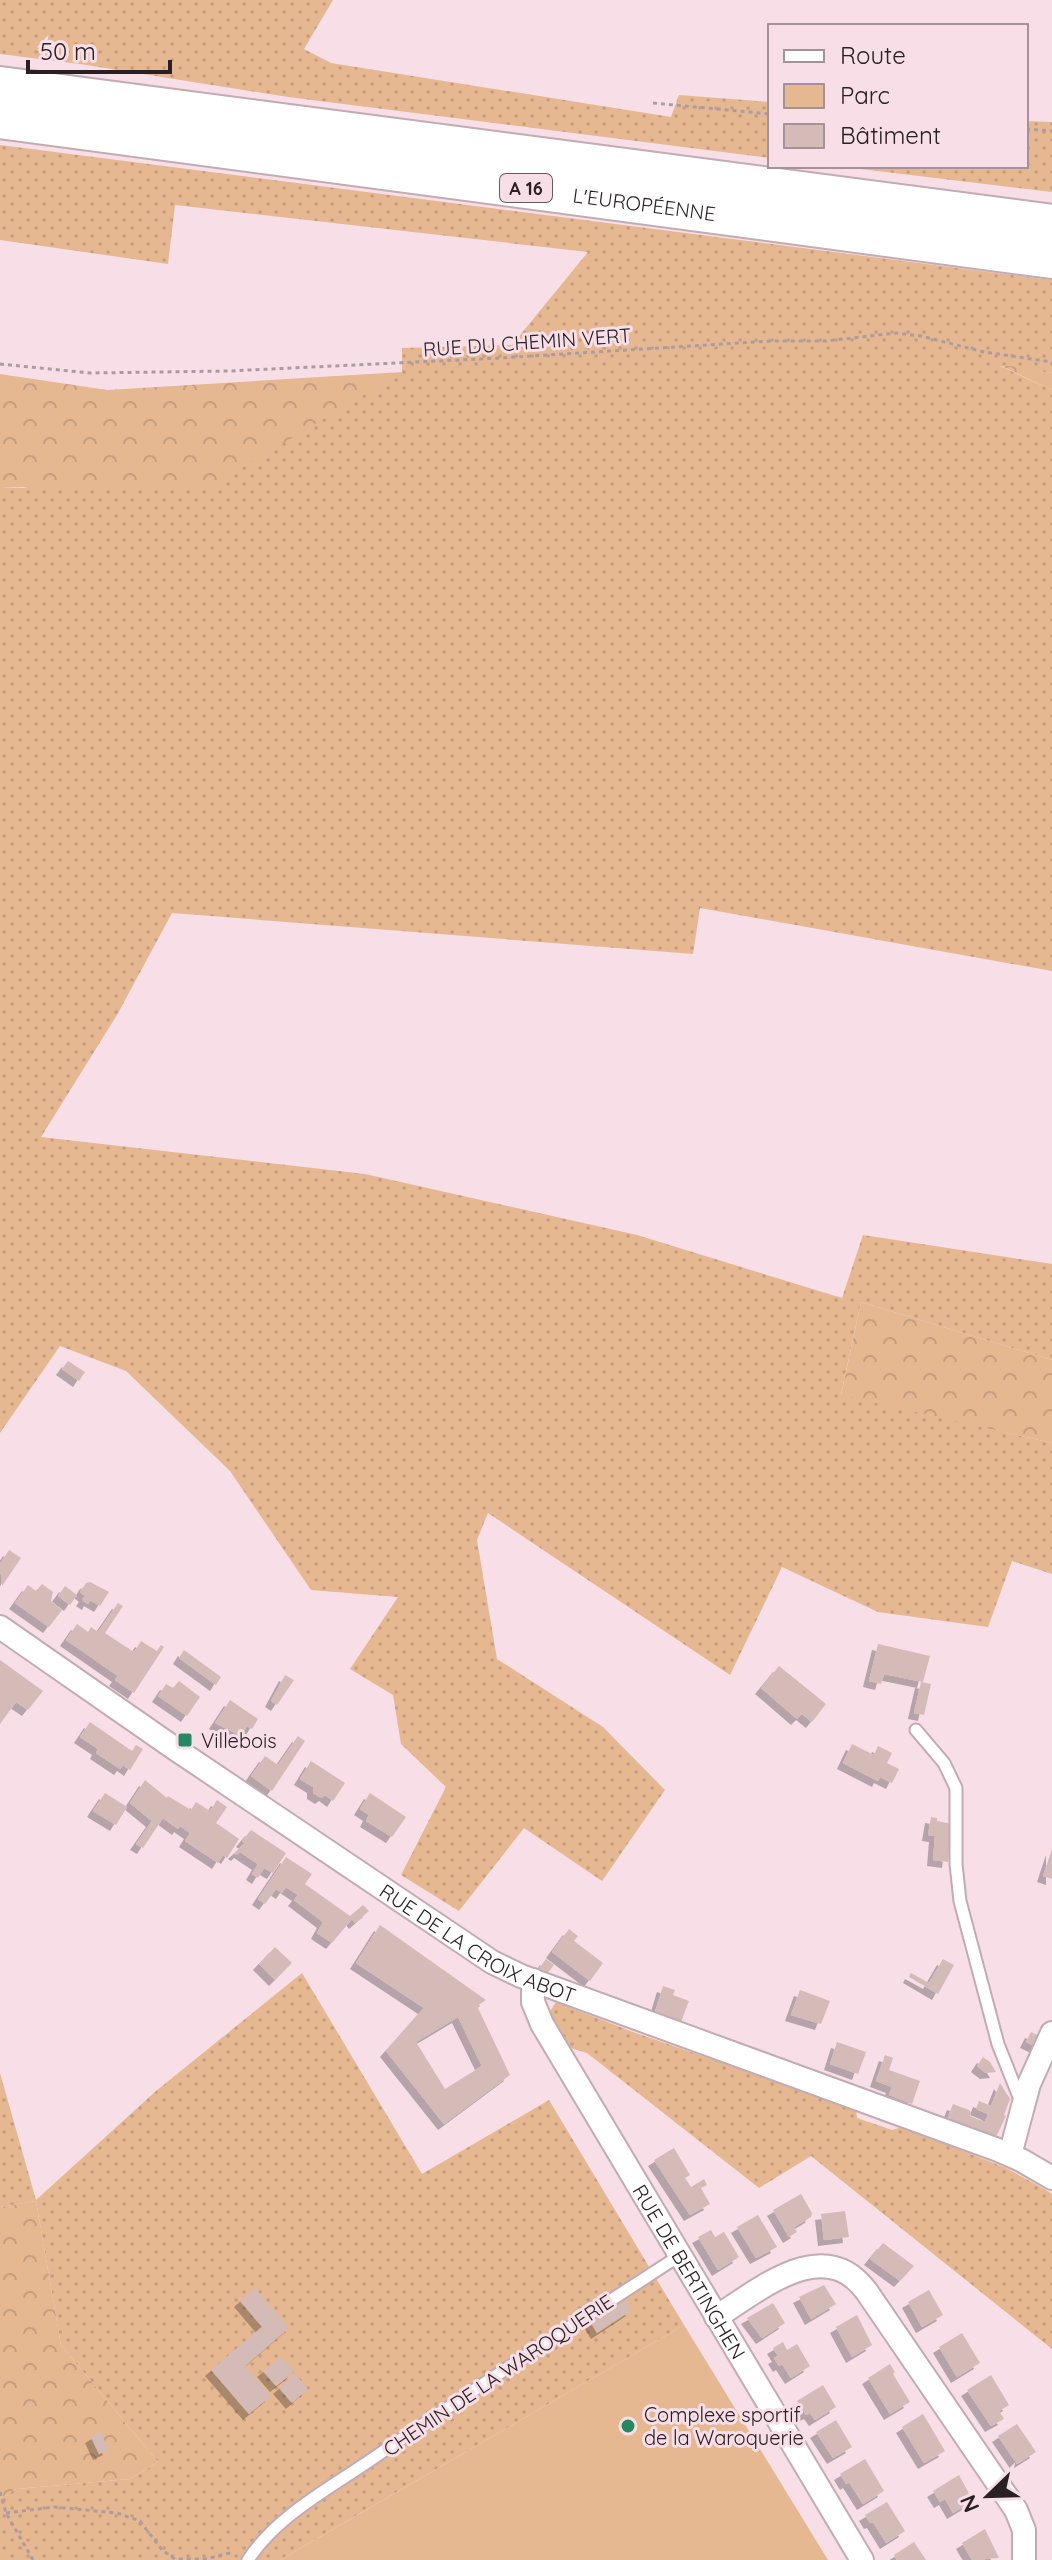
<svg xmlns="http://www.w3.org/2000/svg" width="1052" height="2560" viewBox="0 0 1052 2560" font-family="Quicksand,sans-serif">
	<defs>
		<pattern id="grass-dots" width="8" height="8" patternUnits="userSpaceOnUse" patternTransform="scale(2)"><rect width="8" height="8" fill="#e6b892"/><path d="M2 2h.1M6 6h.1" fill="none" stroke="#c59e7e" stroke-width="1.8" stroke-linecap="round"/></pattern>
		<pattern id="forest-crowns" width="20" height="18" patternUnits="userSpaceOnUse" patternTransform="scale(2)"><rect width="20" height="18" fill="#e6b892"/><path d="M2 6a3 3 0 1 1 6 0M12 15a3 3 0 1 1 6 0" fill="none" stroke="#c59e7e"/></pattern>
		<filter id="shadow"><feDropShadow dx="-6" dy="6" stdDeviation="0" flood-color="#0004"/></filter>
	</defs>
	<rect width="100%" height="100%" fill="#f7dee7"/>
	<g fill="url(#grass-dots)">
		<polygon points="0,0 333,0 304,49 331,63 671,117 679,95 770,102 770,158 288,97 80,64 0,54"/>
		<polygon points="1026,121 1052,122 1052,192 836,166 1026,166"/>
		<polygon points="0,145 1052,280 1052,373 1000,366 1052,390 1052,971 700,908 693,954 172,913 117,1015 41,1137 365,1174 637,1235 842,1298 863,1235 1052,1264 1052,1360 861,1302 841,1394 1052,1443 1052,1574 1012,1561 988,1627 878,1612 782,1567 730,1675 488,1513 477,1540 497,1659 603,1727 665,1790 602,1881 524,1828 459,1911 401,1875 446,1787 401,1744 393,1695 350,1669 398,1597 311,1590 230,1471 126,1371 60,1346 0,1433 0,487 24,488 402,372 402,348 512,345 588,252 175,205 168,264 0,240"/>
		<polygon points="302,1973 422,2174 549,2100 684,2325 280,2560 0,2560 0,2498 16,2489 130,2479 158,2462 61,2345 36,2201 0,2207 0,2073 36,2200 156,2091"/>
		<polygon points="556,2002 633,2032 856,2109 857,2118 892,2130 902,2127 1006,2168 1046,2190 1052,2194 1052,2349 811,2156 759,2188 587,2053 564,2046 547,2016"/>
	</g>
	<g fill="url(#forest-crowns)">
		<polygon points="997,364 1052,373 1052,390"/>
		<polygon points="402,372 207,489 0,487 0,374 107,390"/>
		<polygon points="861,1302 1052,1360 1052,1443 841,1395"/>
		<polygon points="36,2201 61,2345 158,2462 130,2479 16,2489 0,2498 0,2207"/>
	</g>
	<polygon fill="#e6b892" points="684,2325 828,2560 280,2560 337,2527"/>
	<g fill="#d4bbb7" fill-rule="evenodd" filter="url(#shadow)">
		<polygon points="68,1361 85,1372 79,1381 62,1369"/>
		<polygon points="9,1550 21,1558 2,1586 0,1564"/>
		<polygon points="90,1582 109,1592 100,1606 90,1600 88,1604 82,1600 85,1596 80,1592 86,1583"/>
		<polygon points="42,1584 53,1592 51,1601 62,1610 49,1627 15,1603 28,1585 36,1591"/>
		<polygon points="65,1586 77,1595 70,1605 58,1596"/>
		<polygon points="118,1603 123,1606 105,1633 134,1652 141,1641 157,1651 161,1645 164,1647 134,1693 115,1680 118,1676 66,1640 77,1624 88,1632 91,1627 98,1632"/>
		<polygon points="878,1644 930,1656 923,1682 884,1674 881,1684 869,1681"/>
		<polygon points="184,1650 221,1677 216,1685 179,1658"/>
		<polygon points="0,1660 43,1691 28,1710 16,1702 0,1724"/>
		<polygon points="779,1666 826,1704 812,1722 802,1714 797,1719 761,1688"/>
		<polygon points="285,1675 294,1680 277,1705 271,1701"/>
		<polygon points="179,1681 200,1697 187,1716 158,1696 166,1684 173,1688"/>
		<polygon points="921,1682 931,1684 924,1715 914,1713"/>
		<polygon points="230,1700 258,1719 252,1729 247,1726 241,1736 215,1723"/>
		<polygon points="90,1722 132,1751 136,1745 143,1749 130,1770 123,1765 120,1769 96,1753 98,1749 80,1737"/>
		<polygon points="298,1736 305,1741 272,1791 251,1776 265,1756 278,1765"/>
		<polygon points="852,1744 874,1755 878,1746 892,1753 887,1763 899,1769 892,1783 880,1777 878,1781 843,1763"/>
		<polygon points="311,1761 345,1783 333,1801 325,1795 321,1798 313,1793 313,1787 300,1779"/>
		<polygon points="145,1780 167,1798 168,1796 191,1810 196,1802 210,1811 217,1800 227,1807 216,1823 239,1839 227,1858 223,1855 218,1863 185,1841 190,1833 180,1826 178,1829 163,1818 143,1848 136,1844 152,1821 130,1803"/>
		<polygon points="105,1793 127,1807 116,1825 93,1811"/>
		<polygon points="370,1793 406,1817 392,1837 366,1821 369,1815 360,1809"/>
		<polygon points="931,1817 937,1818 937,1821 952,1824 948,1862 933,1860 935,1836 928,1835"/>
		<polygon points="251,1830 286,1853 273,1873 264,1868 258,1878 252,1874 258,1864 240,1852 237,1855 234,1853 245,1843 242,1841"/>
		<polygon points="1052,1849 1052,1879 1043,1876"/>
		<polygon points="286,1857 312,1874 305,1884 350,1916 363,1905 369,1911 355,1923 352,1919 332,1943 317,1933 323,1922 294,1900 298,1895 286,1887 282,1893 276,1889 265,1904 258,1899"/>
		<path d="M380,1925L486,2000L477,2006L510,2075L444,2124L386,2051L424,2008L356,1963ZM458,2017L482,2066L445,2089L416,2042Z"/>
		<polygon points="569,1929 578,1936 574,1941 603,1963 590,1981 552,1952"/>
		<polygon points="275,1947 292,1963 275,1980 259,1964"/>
		<polygon points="546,1959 554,1965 544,1977 535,1974"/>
		<polygon points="943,1959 954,1965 938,1994 909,1977 911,1973 929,1983"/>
		<polygon points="663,1986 675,1990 673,1995 689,2001 681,2022 655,2012"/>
		<polygon points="800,1990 830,2001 821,2024 791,2015"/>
		<polygon points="1031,2032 1044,2038 1039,2048 1026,2042"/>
		<polygon points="837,2042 866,2052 858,2074 830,2064"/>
		<polygon points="885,2055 893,2058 889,2070 920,2081 912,2104 889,2095 892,2087 876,2081"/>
		<polygon points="983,2057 990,2062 996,2072 986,2073 977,2066"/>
		<polygon points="1000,2083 1010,2099 1004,2115 1006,2116 997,2135 990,2139 946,2122 953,2104 969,2110 971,2113 970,2116 985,2122 988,2114 976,2109 979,2101 991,2106"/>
		<polygon points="674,2148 690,2175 685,2178 691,2187 704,2179 707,2185 701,2188 710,2204 690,2215 654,2160"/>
		<polygon points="801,2194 812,2213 811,2217 794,2227 797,2232 789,2237 773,2210"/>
		<polygon points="845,2211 849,2237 824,2240 821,2214"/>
		<polygon points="758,2215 777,2247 756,2258 737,2227"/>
		<polygon points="711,2230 715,2237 724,2232 739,2257 718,2270 698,2237"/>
		<polygon points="883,2243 914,2266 900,2281 870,2259"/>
		<polygon points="824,2285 836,2304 811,2319 799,2297"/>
		<polygon points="255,2288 289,2328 245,2366 271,2396 249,2414 211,2370 262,2327 240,2301"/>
		<polygon points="929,2290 943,2315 922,2327 908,2302"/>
		<polygon points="626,2300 632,2310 597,2333 591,2323"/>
		<polygon points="773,2303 785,2323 762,2338 747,2318"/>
		<polygon points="857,2315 872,2345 852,2357 836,2327"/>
		<polygon points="962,2333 980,2363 957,2377 939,2347"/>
		<polygon points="783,2342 787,2350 797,2344 810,2366 791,2378 782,2364 779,2366 774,2358 778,2356 773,2348"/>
		<polygon points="281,2357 294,2372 276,2386 263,2371"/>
		<polygon points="890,2364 895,2372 893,2374 910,2402 890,2414 868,2378"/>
		<polygon points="295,2374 308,2389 292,2403 279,2388"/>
		<polygon points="991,2375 1009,2405 999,2411 1004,2419 991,2426 967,2390"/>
		<polygon points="823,2385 836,2407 815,2420 810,2413 806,2415 797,2401"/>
		<polygon points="923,2414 945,2451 924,2463 902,2427"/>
		<polygon points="836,2420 852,2447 833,2458 816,2432"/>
		<polygon points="1017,2424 1036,2452 1017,2464 998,2436"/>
		<polygon points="100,2432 109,2449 99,2454 91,2437"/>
		<polygon points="865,2459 884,2491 863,2504 849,2482 846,2484 840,2474"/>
		<polygon points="959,2475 973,2501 953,2513 945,2499 940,2502 933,2491"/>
		<polygon points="887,2502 905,2531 886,2543 873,2522 870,2523 865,2515"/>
		<polygon points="985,2529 999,2558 972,2560 962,2543"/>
		<polygon points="914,2542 926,2560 897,2560 894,2555"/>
	</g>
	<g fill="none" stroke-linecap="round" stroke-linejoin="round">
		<defs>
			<g id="lane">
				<polyline points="916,1730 944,1763 956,1788 956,1864 960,1901 998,2044 1021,2102"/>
				<path d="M248,2560C277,2515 332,2487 375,2457C475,2388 577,2322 679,2256"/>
			</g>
			<g id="street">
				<path id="s1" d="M0,1627L174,1748L492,1962L521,1976L998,2150L1021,2160L1052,2178"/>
				<path id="s2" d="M533,1980V2002L542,2024L862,2560"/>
				<polyline points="1010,2155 1029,2084 1052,2033"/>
				<path d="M716,2317C760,2290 824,2233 867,2292L1016,2510L1024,2530V2560"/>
			</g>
			<g id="highway">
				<polyline points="0,87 1052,225"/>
				<path id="s3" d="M0,118L1052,258"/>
			</g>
		</defs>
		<use href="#lane" stroke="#c2abb3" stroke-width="15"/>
		<use href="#street" stroke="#c2abb3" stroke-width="26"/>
		<use href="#highway" stroke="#c2abb3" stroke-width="44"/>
		<g stroke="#ae9ba2" stroke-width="3" stroke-dasharray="4 4" stroke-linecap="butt">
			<polyline points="653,103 770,114"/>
			<polyline points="1026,129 1052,131"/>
			<polyline points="0,364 90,373 229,371 500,358 771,341 826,341 896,333 921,336 984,352 1052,362"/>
			<polyline points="0,2492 6,2513 33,2560"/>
			<polyline points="6,2513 54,2507 117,2513 140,2521 162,2550 175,2559 205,2559 234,2552"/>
		</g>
		<use href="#lane" stroke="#fff" stroke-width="11"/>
		<use href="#street" stroke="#fff" stroke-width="22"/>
		<use href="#highway" stroke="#fff" stroke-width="40"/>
	</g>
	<g fill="#258861" stroke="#f7dee7" stroke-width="3">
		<rect x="177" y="1732" width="16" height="16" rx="4"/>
		<circle cx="628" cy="2426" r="8"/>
	</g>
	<g text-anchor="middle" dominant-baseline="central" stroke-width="6" stroke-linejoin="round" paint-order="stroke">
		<rect fill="#f7dee7" stroke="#67595e" stroke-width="2" x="500" y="174" width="52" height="28" rx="6"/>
		<g font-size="18" font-weight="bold" fill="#292024">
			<text x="526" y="188">A 16</text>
		</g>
		<g font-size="20" fill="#292024" stroke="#f7dee7">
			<text stroke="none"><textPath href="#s3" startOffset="650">L'EUROPÉENNE</textPath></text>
			<text transform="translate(527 342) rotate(-4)">RUE DU CHEMIN VERT</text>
			<text stroke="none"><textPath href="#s1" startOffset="574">RUE DE LA CROIX ABOT</textPath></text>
			<text stroke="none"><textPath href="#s2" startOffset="334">RUE DE BERTINGHEN</textPath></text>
			<text transform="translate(498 2375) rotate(-34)">CHEMIN DE LA WAROQUERIE</text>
		</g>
		<g font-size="20" fill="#292024" stroke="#f7dee7" text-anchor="start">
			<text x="201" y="1740">Villebois</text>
			<text x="644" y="2414">Complexe sportif<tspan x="644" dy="23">de la Waroquerie</tspan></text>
		</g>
	</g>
	<rect x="768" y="24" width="260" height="144" fill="#f7dee7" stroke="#a59299" stroke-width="2"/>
	<rect x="784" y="50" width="40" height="12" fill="#ffffff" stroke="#a59299" stroke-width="2"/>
	<text x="840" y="64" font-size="24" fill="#292024">Route</text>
	<rect x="784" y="84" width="40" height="24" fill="#e6b892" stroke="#a59299" stroke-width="2"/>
	<text x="840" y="104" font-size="24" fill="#292024">Parc</text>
	<rect x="784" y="124" width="40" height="24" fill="#d4bbb7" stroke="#a59299" stroke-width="2"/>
	<text x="840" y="144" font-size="24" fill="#292024">Bâtiment</text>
	<g transform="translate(988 2496) rotate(247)" stroke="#f7dee7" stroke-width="6" paint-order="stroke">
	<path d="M0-6L14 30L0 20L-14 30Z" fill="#292024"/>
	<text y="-12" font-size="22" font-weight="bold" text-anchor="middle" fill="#292024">N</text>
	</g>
	<path d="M28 60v12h142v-12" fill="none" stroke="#292024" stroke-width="4"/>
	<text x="40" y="60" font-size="24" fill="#292024" stroke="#f7dee7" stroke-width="6" paint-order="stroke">50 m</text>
</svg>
